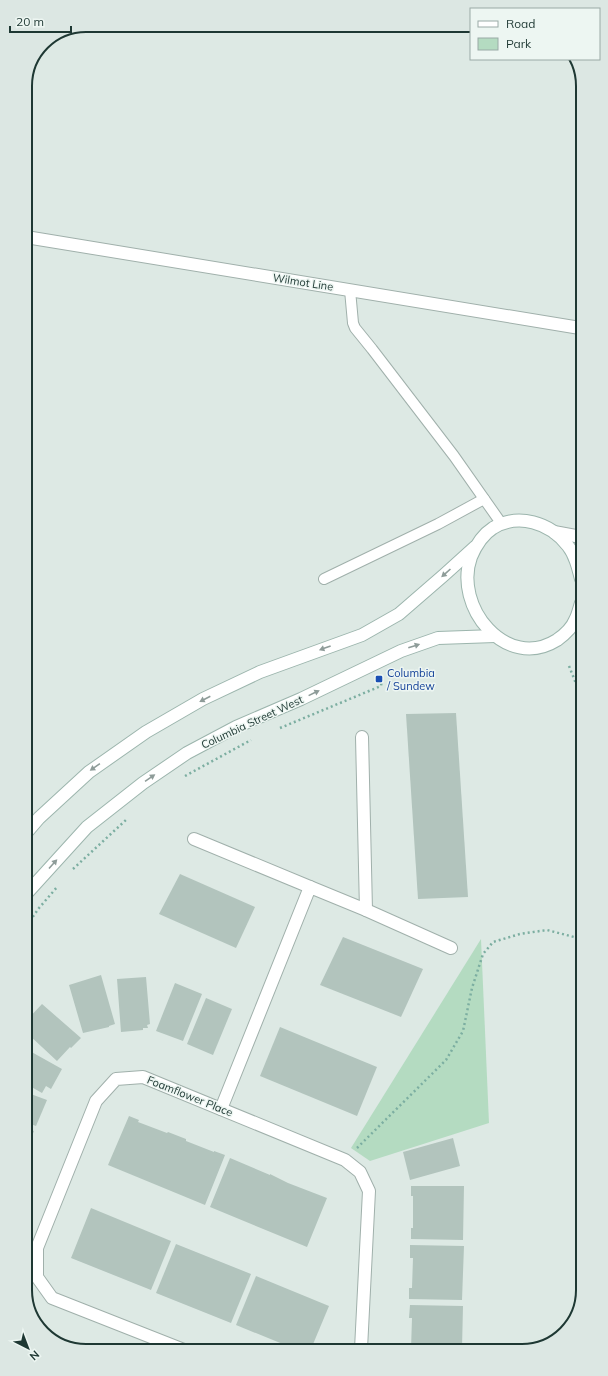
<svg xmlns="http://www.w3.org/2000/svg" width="608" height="1376" viewBox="0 0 608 1376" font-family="Mulish,sans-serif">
	<rect width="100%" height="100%" fill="#dde9e4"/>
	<polygon fill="#b4dbc1" points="481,939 489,1123 370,1161 351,1148"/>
	<g fill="#b2c4bd">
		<polygon points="456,713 468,897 418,899 406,714"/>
		<polygon points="180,874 255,907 236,948 159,914"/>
		<polygon points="343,937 423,969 401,1017 320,985"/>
		<polygon points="101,975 115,1024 109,1026 109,1027 83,1033 69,985"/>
		<polygon points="146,977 150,1024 147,1025 148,1028 143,1028 143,1030 121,1032 117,979"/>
		<polygon points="175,983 202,994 183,1041 156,1031"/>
		<polygon points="206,998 232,1009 213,1055 187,1044"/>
		<polygon points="42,1004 81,1038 71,1048 70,1047 57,1061 28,1034 28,1019"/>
		<polygon points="280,1027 377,1067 357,1116 260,1076"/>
		<polygon points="28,1050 62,1069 51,1089 46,1086 42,1093 28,1085"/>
		<polygon points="28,1093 47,1100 36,1126 28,1123"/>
		<polygon points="129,1116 139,1120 138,1122 167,1133 168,1132 186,1139 186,1141 214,1152 214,1151 225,1155 205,1205 108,1165"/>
		<polygon points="28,1129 34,1131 28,1146"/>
		<polygon points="453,1138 460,1166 410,1180 403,1152"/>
		<polygon points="230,1158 270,1175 270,1174 288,1183 327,1198 307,1247 210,1207"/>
		<polygon points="411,1186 464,1186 463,1240 411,1239 411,1228 413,1228 413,1196 411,1196"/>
		<polygon points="91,1208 171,1241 151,1290 71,1258"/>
		<polygon points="176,1244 251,1274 231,1323 156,1293"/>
		<polygon points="410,1245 464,1246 462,1300 409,1299 409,1288 412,1288 413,1258 410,1258"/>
		<polygon points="256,1276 329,1306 311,1349 295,1349 236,1325"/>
		<polygon points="410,1305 463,1306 462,1348 411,1349 412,1318 409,1318"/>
	</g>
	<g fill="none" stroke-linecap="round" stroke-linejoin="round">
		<defs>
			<g id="service">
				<polyline points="350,290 353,323 355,328 372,349 454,456 501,523"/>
				<polyline points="324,579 438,524 484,499"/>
			</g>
			<g id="minor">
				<polyline points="26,237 580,328"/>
				<polyline points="554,532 581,537"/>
				<polyline points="362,737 366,910"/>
				<polyline points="194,839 310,887"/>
				<polyline points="221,1109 310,887 366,910 451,948"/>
				<polyline points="184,1350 52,1298 37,1277 37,1248 96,1101 116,1079 143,1077 345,1160 360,1172 369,1191 361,1349"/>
			</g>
			<g id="secondary">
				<path d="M581,579C578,567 575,555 568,546C550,522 518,513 493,528C482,535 476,545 471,557C453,606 506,672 557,640C564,635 572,628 575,620C578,615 579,609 581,603"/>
				<polyline points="27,832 39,818 89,772 146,732 203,699 260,672 362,635 399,614 444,575 475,547"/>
				<polyline points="27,893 87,827 143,783 187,753 236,727 301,699 401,651 438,638 495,636"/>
			</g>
		</defs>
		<use href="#service" stroke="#a0b0ab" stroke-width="12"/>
		<use href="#minor" stroke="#a0b0ab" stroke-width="14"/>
		<use href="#secondary" stroke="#9cb5ad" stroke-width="14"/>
		<g stroke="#7caea1" stroke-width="2.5" stroke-dasharray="2 3" stroke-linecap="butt">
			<polyline points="569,666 581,696"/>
			<polyline points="280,728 381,686 382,679"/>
			<polyline points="185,776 251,740"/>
			<polyline points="73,869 127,819"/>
			<polyline points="27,925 39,908 58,886"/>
			<polyline points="357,1148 446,1060 463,1031 472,988 483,954 493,942 520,934 547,930 582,939"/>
		</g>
		<use href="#service" stroke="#fff" stroke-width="10"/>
		<use href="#minor" stroke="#fff" stroke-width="12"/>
		<use href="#secondary" stroke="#fff" stroke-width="12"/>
	</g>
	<defs><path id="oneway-solid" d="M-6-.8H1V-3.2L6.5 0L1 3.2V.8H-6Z"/></defs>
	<g fill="#8e9c99">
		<use href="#oneway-solid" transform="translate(446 573) rotate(138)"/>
		<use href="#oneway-solid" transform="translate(414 646) rotate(-18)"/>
		<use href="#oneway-solid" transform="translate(325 648) rotate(160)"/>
		<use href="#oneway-solid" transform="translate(314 693) rotate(-26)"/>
		<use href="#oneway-solid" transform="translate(205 699) rotate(153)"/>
		<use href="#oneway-solid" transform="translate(95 767) rotate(145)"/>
		<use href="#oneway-solid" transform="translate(150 778) rotate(-34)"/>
		<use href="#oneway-solid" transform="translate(53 864) rotate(-48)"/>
	</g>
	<rect fill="#1a4fb4" stroke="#edf6f2" stroke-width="1.5" x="375" y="675" width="8" height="8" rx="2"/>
	<g text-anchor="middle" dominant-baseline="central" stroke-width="3" stroke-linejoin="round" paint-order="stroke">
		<g font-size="11" fill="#1e3833" stroke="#edf6f2">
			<text transform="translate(303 282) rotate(9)">Wilmot Line</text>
			<text transform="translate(252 722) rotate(-25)">Columbia Street West</text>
			<text transform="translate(190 1096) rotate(22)">Foamflower Place</text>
		</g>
		<g font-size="11" fill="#164399" stroke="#edf6f2" text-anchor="start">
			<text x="387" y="673">Columbia<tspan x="387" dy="13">/ Sundew</tspan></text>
		</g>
	</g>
	<path d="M0 0H608V1376H0ZM86 32H522A54 54 0 0 1 576 86V1290A54 54 0 0 1 522 1344H86A54 54 0 0 1 32 1290V86A54 54 0 0 1 86 32Z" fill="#dce7e3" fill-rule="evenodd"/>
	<path fill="none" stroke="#1e3833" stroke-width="2" d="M86 32H522A54 54 0 0 1 576 86V1290A54 54 0 0 1 522 1344H86A54 54 0 0 1 32 1290V86A54 54 0 0 1 86 32Z"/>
	<rect x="470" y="8" width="130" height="52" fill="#edf6f2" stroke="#9aaaa6"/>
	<rect x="478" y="21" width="20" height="6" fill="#ffffff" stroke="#9aaaa6"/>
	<text x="506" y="28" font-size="12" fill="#1e3833">Road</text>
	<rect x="478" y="38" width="20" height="12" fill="#b4dbc1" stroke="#9aaaa6"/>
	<text x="506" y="48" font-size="12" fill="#1e3833">Park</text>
	<g transform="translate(28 1348) rotate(138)" stroke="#edf6f2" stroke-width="3" paint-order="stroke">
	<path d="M0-3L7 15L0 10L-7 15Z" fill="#1e3833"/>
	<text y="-6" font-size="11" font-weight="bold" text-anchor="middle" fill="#1e3833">N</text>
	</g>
	<path d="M10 26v6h61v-6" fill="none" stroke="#1e3833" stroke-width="2"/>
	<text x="16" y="26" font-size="12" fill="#1e3833" stroke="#edf6f2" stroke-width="3" paint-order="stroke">20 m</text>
</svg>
